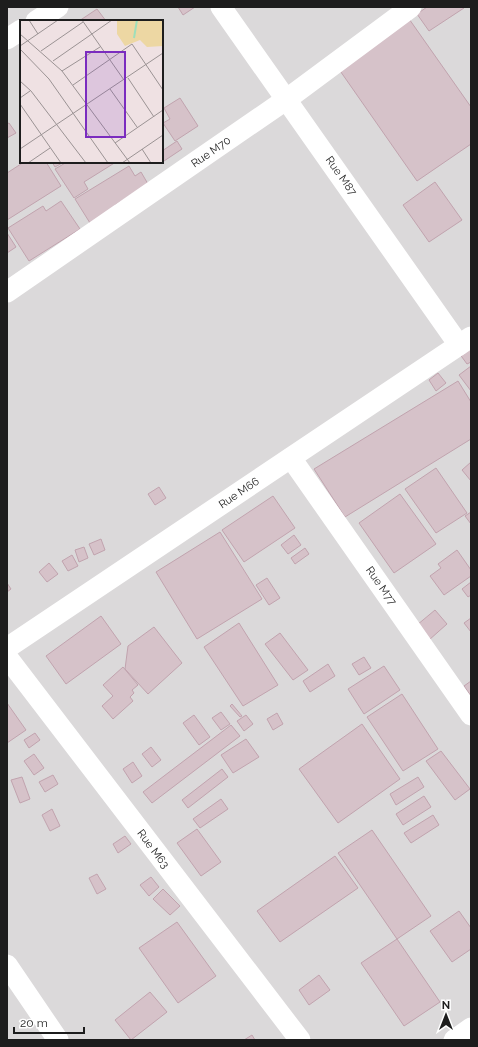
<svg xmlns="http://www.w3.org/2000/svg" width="478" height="1047" viewBox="0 0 478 1047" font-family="Raleway,sans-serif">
	<rect width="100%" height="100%" fill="#efe1e3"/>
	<path fill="#dbd9da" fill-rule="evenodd" d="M7,7H471V1040H7ZM21,21H162V162H21Z"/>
	<g fill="#d6c2c9" stroke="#c1a3ae">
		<polygon points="178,7 195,7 183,15"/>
		<polygon points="427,7 463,7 464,8 429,31 417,14"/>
		<polygon points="97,9 106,21 79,21"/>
		<polygon points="407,16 471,107 471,144 417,181 336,65"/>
		<polygon points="180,98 198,126 175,141 163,123 170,119 164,108"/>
		<polygon points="9,123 16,133 7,138 7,124"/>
		<polygon points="177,141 182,149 161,163 162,151"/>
		<polygon points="24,162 46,162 61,186 7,220 7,173"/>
		<polygon points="52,162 64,162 55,167"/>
		<polygon points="67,162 116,162 84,182 88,189 74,198 55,169"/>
		<polygon points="129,166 135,176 141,172 148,184 115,205 116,207 90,223 75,199"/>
		<polygon points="435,182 462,220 429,242 403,205"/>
		<polygon points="61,201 80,229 29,261 8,228 43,206 46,211"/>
		<polygon points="7,233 16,247 7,253"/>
		<polygon points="471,346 471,362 467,364 459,353"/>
		<polygon points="471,366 471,391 459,375"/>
		<polygon points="438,373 446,383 436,391 429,380"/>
		<polygon points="458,381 471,402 471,439 345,517 314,469"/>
		<polygon points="471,462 471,481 462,470"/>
		<polygon points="436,468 467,513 436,533 405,489"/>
		<polygon points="159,487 166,498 155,505 148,494"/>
		<polygon points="400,494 436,544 394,573 359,523"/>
		<polygon points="273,496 295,528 244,562 222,530"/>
		<polygon points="471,512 471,524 465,516"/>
		<polygon points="220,532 262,599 197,639 156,572"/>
		<polygon points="294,535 301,545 288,554 281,545"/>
		<polygon points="101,539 105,550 94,555 89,544"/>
		<polygon points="84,547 88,558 79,562 75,550"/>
		<polygon points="305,548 309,554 295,564 291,558"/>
		<polygon points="457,550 471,570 471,576 444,595 430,576 441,568 438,564"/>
		<polygon points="72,555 78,566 68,571 62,561"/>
		<polygon points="49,563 58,574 47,582 39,572"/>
		<polygon points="267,578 280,598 269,605 256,585"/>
		<polygon points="471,582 471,595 468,597 462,589"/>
		<polygon points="7,583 11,589 7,592"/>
		<polygon points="435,610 447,624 429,640 417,625"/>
		<polygon points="101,616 121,644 66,684 46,656"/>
		<polygon points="471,618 471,632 464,623"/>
		<polygon points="239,623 278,685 243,706 204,647"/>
		<polygon points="154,627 182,663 148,694 125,669 128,646"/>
		<polygon points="280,633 308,670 293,680 265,644"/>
		<polygon points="364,657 371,668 359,675 352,664"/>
		<polygon points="328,664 335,676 310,692 303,681"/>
		<polygon points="384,666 400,690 364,714 348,689"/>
		<polygon points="123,667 138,685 132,690 134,693 130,697 133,701 113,719 102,706 113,696 103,685"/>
		<polygon points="471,681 471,696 464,686"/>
		<polygon points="402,694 438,749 403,771 367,717"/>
		<polygon points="7,703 26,730 7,743"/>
		<polygon points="232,704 242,716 240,717 230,706"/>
		<polygon points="221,712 230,724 221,730 212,718"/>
		<polygon points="277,713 283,724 273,730 267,719"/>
		<polygon points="194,715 210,737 199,745 183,723"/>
		<polygon points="246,715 253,724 244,731 237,721"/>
		<polygon points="362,724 400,779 338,823 299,769"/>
		<polygon points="231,725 240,736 152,803 143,792"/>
		<polygon points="35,733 40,740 29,748 24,740"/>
		<polygon points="246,739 259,757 233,773 221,755"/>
		<polygon points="151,747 161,760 152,767 142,754"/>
		<polygon points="441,751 470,789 455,800 426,761"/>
		<polygon points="34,754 44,768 34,775 24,761"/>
		<polygon points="133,762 142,776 132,783 123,769"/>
		<polygon points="222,769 228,777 188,808 182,800"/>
		<polygon points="53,775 58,784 45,792 39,782"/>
		<polygon points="22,777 30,799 20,803 11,780"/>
		<polygon points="418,777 424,787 396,805 390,794"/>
		<polygon points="424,796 431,807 403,825 396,814"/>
		<polygon points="221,799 228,809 200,828 193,819"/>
		<polygon points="52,809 60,826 50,831 42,815"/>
		<polygon points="433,815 439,825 411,843 404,833"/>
		<polygon points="197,829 221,862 201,876 177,843"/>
		<polygon points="372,830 431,916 397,939 338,853"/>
		<polygon points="125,836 131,844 118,853 113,844"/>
		<polygon points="335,856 358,888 280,942 257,911"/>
		<polygon points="97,874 106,889 97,894 89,878"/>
		<polygon points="151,877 159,887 149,896 140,885"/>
		<polygon points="163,889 180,906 170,915 153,899"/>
		<polygon points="459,911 471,928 471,949 452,962 430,931"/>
		<polygon points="177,922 216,976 178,1003 139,948"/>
		<polygon points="397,939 440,1002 404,1026 361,963"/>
		<polygon points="319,975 330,990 309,1005 299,990"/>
		<polygon points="150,992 167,1012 131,1040 115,1020"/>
		<polygon points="252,1035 255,1040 244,1040"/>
	</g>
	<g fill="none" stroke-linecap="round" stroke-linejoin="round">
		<g stroke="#fff" stroke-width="21">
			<polyline points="221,7 459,345"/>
			<polyline points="36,21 58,7"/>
			<polyline points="7,39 21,30"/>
			<polyline points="7,292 287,99 411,7"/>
			<polyline points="291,458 471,715"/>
			<polyline points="7,648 471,337"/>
			<polyline points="7,657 300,1040"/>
			<polyline points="7,965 58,1040"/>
			<polyline points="454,1040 471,1028"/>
		</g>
	</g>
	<g text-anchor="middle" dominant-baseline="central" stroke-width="3" stroke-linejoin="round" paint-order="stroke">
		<g font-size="11" fill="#1d1d1d" stroke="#fff">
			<text transform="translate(211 152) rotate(-35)">Rue M70</text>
			<text transform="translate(341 176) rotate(55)">Rue M87</text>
			<text transform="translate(239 493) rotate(-34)">Rue M66</text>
			<text transform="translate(381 586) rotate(55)">Rue M77</text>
			<text transform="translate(153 849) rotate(53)">Rue M63</text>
		</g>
	</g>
	<g transform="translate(20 20)">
		<rect width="143" height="143" fill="#efe1e3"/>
		<path d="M97,0H143V26L127,27L120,20L105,26L97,14Z" fill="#edd7a3"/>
		<path fill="none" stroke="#9fdfba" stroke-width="2" d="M114,18L117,0"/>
		<path fill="none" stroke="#9b9394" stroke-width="1" d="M9,0L18,14M62,0L104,60M0,14L42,51L110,143M0,26L38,0M0,29L29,59L88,143M21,31L63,2M33,41L92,0M42,51L80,27M108,58L134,97M0,61L11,71L66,143M53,65L112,24L143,70M90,69L117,107M0,78L10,71M0,84L41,143M95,123L143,90M0,129L143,33M122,129L131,143M8,143L30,128M102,143L143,115"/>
		<path fill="#7b2cbf" fill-opacity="0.15" stroke="#7b2cbf" stroke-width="2" d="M66,32H105V117H66Z"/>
		<rect width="143" height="143" fill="none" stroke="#1d1d1d" stroke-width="2"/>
	</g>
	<rect width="478" height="1047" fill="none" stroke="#1d1d1d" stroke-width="16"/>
	<g transform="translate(446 1015)" stroke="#ffffff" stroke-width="3" paint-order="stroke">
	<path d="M0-3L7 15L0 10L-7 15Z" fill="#1d1d1d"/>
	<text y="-6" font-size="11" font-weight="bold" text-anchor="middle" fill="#1d1d1d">N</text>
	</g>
	<path d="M14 1027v6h70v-6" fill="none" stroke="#1d1d1d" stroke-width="2"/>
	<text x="20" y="1027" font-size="12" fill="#1d1d1d" stroke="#ffffff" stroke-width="3" paint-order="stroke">20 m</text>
</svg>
